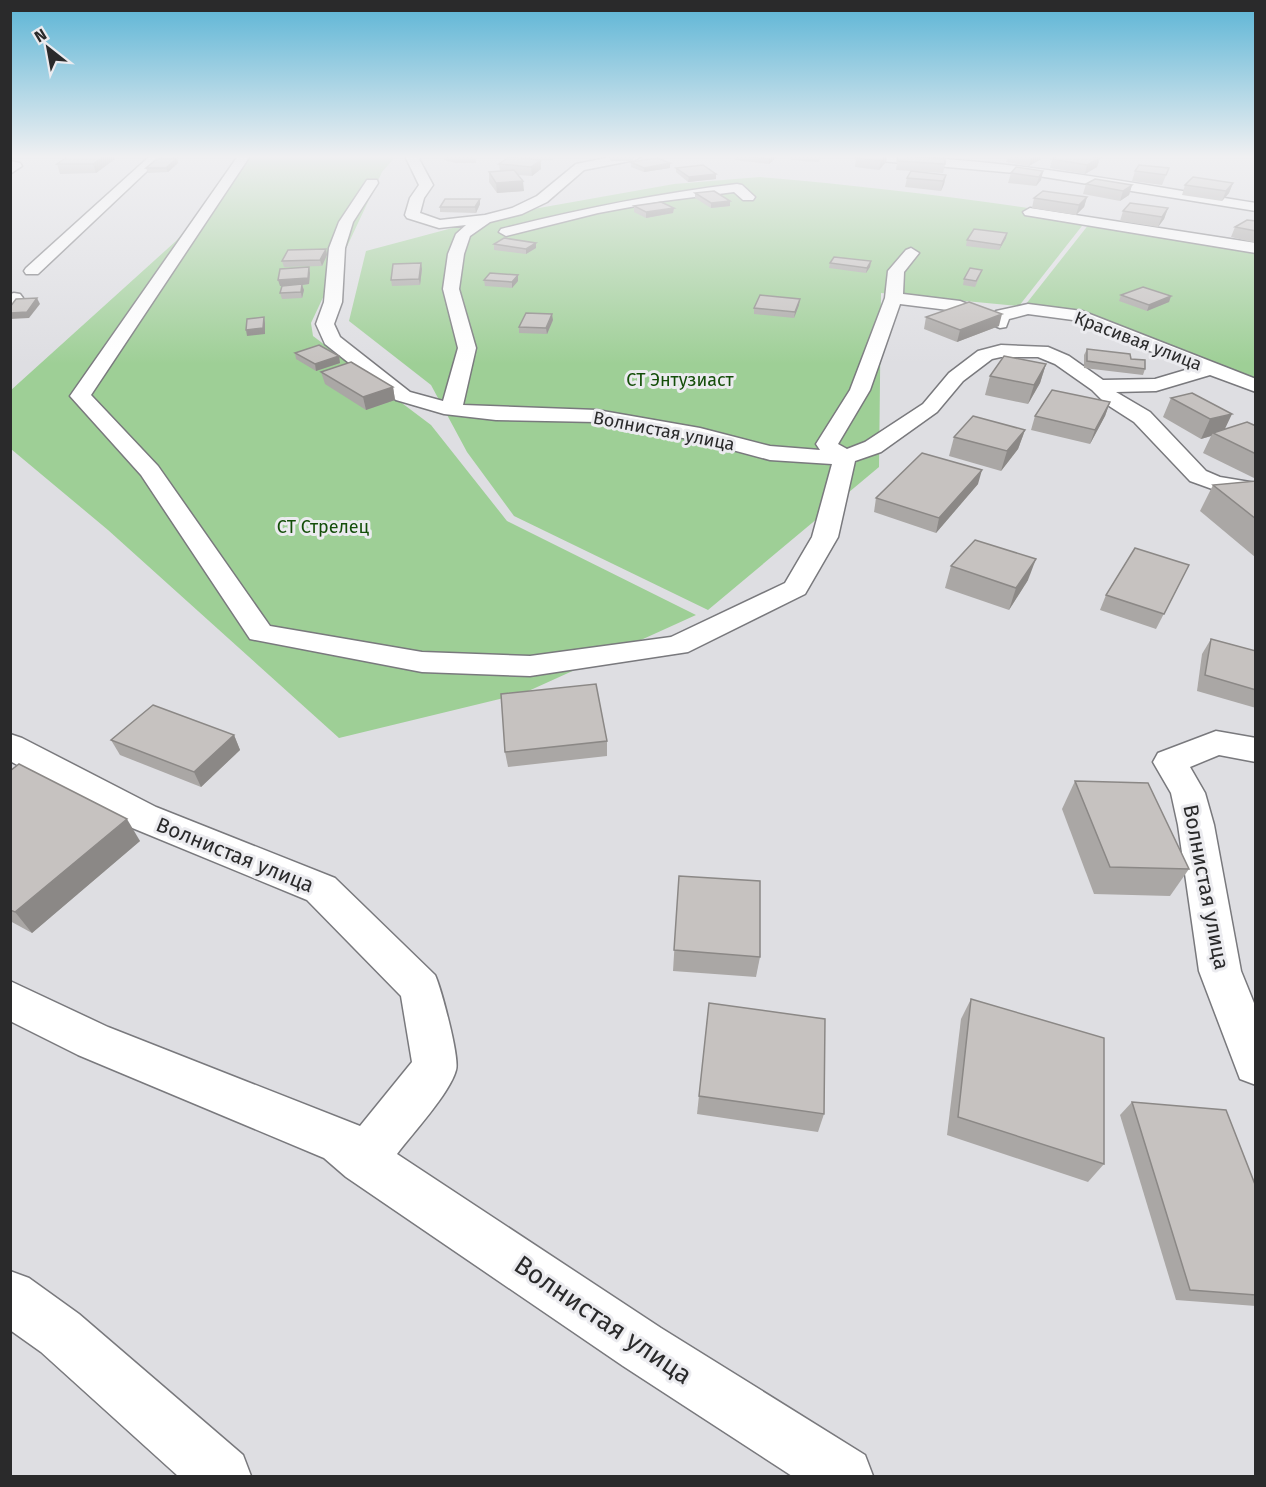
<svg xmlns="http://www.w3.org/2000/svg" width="1266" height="1487" viewBox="0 0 1266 1487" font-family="'Fira Sans',sans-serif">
	<rect width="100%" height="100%" fill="#dedee2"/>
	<g fill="#9ecf96">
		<polygon points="250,156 396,156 382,172 311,323 313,336 431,425 507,521 696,615 524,693 339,738 108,530 11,449 10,391 176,241"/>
		<path d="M760,177C870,186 979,200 1089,217L1019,306L881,293L879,467L708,610L514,516L467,452L431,385L349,321L366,251L505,214L674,184Z"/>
		<polygon points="1093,219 1255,251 1255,380 1026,304"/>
	</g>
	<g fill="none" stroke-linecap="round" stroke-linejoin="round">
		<defs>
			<g id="minor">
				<polygon points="150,156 163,156 38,274 26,274 24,271 26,268"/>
				<path d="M238,156H250L91,395L158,466L270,626L422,652L530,656L671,637L785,583L812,537L832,464L770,460L699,441L597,422L496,420L444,414L396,400L325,344L316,324L324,302L329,248L339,222L367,180H377L378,183L353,222L345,248L342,302L334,324L340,337L410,392L443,401L458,348L443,289L448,254L456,234L466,225L439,228L407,218L405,215L410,198L419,185L406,158L407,156H421L419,159L433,185L424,198L420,213L440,220L485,215L512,208L537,196L576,164L616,156H641L635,160L584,170L547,202L522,214L490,222L470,236L464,254L459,289L476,348L463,405L597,410L700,428L770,446L820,450L816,444L850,390L885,298L888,271L906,250L911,248L919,253L904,272L903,294L960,301L994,314L996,311L1028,304L1082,311L1256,379V392L1210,375L1156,391L1116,392L1150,412L1206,471L1220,477L1256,483V497L1215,490L1190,481L1134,422L1106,404L1092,390L1055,364L1038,357H1001L992,359L963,381L937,412L881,452L855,461L838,537L805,594L688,652L530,676L422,672L250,639L141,475L70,396ZM900,304L956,311L1000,328L1006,327L1009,319L1028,314L1073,320L1192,368L1155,379L1103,380L1069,356L1048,347L1001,345L978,351L949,373L923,404L865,442L847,449L838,444L870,390Z"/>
				<path d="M863,156C995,156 1125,182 1256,203V211L1026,174L869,160Z"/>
				<polygon points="10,161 20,163 22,166 10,174"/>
				<path d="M737,184L742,185L755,197L753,200H743L734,192L663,201L598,213L506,236L499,232L501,229C581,209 654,194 737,184Z"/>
				<polygon points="1030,208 1256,243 1256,253 1025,215 1023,212"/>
				<polygon points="14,293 20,294 23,298 16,308 10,309 10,294"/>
				<polygon points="1216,731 1256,738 1256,762 1219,755 1190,767 1205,793 1214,825 1241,971 1256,1008 1256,1085 1240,1079 1199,971 1178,825 1171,793 1153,762 1158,753"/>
				<path d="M10,734L22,738L156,807L335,878L435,975C441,988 460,1058 456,1070C450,1093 412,1134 397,1154L661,1328L865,1455L873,1476H792L623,1366L346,1177L324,1158L78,1055L10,1021V981L108,1027L360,1126L412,1062L401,996L307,900L130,827L10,761Z"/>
			</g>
			<polygon id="major" points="10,1271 29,1278 79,1314 243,1455 251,1476 178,1476 41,1352 10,1330"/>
		</defs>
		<use href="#minor" stroke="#79797d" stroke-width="3"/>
		<use href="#major" stroke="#79797d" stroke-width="3"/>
		<use href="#minor" fill="#fff" fill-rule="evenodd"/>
		<use href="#major" fill="#fff" fill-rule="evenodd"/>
	</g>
	<g fill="#aaa7a5">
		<polygon points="69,156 114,156 115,159 96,173 60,174 57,164"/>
		<polygon points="444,156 475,156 476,163 455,163 444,160"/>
		<polygon points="521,156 554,156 553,160 541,160 541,169 532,176 518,175 524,191 497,193 489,182 489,172 500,172 499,164 521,158"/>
		<polygon points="608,156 636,156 632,161 611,161"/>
		<polygon points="736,156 777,157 769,164 735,160"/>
		<polygon points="791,156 822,156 818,162 791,160"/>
		<polygon points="858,156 887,156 886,162 879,170 855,167 856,158"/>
		<polygon points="898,156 945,164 943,173 912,171 946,175 944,184 941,191 905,187 907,178 911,171 896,170"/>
		<polygon points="1008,156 1041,156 1041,159 1029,166 1006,162"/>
		<polygon points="177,158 178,163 168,172 148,173 146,168"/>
		<polygon points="1100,158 1097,167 1085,174 1050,168 1052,159"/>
		<polygon points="631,162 670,163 670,168 644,172 631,167"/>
		<polygon points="676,168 716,174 716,179 688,182 676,172"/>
		<polygon points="1169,168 1162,185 1132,181 1135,171"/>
		<polygon points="1043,171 1041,180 1036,186 1008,183 1011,173"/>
		<polygon points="1233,183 1229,193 1222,201 1182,195 1185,185"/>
		<polygon points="1086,184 1132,185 1129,195 1120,201 1083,194"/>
		<polygon points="695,193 730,201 730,206 711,208 695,198"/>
		<polygon points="1087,197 1084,207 1076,215 1032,208 1034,198"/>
		<polygon points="480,199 480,204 476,213 440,212 440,207"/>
		<polygon points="634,206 674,208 673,213 646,218 634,212"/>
		<polygon points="1168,208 1164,219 1158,227 1120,221 1123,211"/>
		<polygon points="1256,221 1256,243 1231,237 1235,227"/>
		<polygon points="1006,238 999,250 966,246 967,240"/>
		<polygon points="494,244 536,248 526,254 494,250"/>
		<polygon points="326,249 327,255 322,266 284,267 282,261"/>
		<polygon points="871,261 870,267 866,273 829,268 830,263"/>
		<polygon points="422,269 420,285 392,286 391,280"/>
		<polygon points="982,270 980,276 975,287 963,285 964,279"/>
		<polygon points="310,273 309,284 302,285 304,290 302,298 282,299 280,293 282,286 280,286"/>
		<polygon points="484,280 518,281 512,288 485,286"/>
		<polygon points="1121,295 1171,296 1169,302 1147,311 1119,301"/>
		<polygon points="799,305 794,318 754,314 754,308"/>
		<polygon points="926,317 999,326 957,342 924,329"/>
		<polygon points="553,320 547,334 519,333 519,327"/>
		<polygon points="1087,349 1131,359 1145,369 1143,375 1084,368 1084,355"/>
		<polygon points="295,353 339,356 340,363 316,371 296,359"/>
		<polygon points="1046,364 1040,383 1028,404 985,395 990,376"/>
		<polygon points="321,372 393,387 395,400 366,410 325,384"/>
		<polygon points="1192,393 1225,429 1256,426 1256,479 1203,453 1211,436 1201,439 1163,417 1171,398"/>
		<polygon points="1110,402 1105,416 1090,444 1031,430 1035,416"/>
		<polygon points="1025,430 1018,449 1001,471 949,456 954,437"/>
		<polygon points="1256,481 1256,557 1255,557 1200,511 1213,485"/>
		<polygon points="978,484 936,533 874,512 876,498"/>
		<polygon points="1189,565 1156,629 1100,610 1106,595"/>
		<polygon points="951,566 1028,580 1009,610 945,588"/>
		<polygon points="1211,639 1256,651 1256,708 1197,691 1202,654"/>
		<polygon points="234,735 240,750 201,787 120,755 111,740"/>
		<polygon points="607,741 607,756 508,767 505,752"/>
		<polygon points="10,771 140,841 32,933 10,921"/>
		<polygon points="1075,781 1189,869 1170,896 1094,894 1062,809"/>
		<polygon points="679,876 760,957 756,977 673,971"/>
		<polygon points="971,999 1104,1164 1088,1182 947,1135 961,1019"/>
		<polygon points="709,1003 824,1114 818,1132 697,1114"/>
		<polygon points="1132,1102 1256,1187 1256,1306 1176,1300 1120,1115"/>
	</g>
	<g fill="#8b8886">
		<polygon points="104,156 114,156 115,159 96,173 93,164"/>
		<polygon points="773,156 777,156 777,157 769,164 769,159"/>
		<polygon points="885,156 887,156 886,162 879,170 881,161"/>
		<polygon points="1032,156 1041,156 1041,159 1029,166"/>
		<polygon points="177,158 178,163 168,172 166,168"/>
		<polygon points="1100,158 1097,167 1085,174 1087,165"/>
		<polygon points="541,160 541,169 532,176 531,167"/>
		<polygon points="670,163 670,168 644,172 644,168"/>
		<polygon points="1043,171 1041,180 1036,186 1039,177"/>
		<polygon points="716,174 716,179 688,182 689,177"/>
		<polygon points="946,175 944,184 941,191 943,181"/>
		<polygon points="523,181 524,191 497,193 496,183"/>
		<polygon points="1233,183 1229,193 1222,201 1226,191"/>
		<polygon points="1132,185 1129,195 1120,201 1123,191"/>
		<polygon points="1087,197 1084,207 1076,215 1079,205"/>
		<polygon points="480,199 480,204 476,213 475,207"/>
		<polygon points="730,201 730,206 711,208 711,203"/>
		<polygon points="674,208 673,213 646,218 646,212"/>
		<polygon points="1168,208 1164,219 1158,227 1162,217"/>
		<polygon points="1007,233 1006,238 999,250 1001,245"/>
		<polygon points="536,243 536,248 526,254 526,249"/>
		<polygon points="326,249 327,255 322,266 320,260"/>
		<polygon points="871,261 870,267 866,273 867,268"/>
		<polygon points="421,263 422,269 420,285 419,279"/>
		<polygon points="309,267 310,273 309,284 302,285 304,290 302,298 301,292 302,285 280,286 278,280"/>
		<polygon points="518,275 518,281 512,288 512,282"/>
		<polygon points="1171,296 1169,302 1147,311 1149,305"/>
		<polygon points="37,298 40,304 29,318 10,319 10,313"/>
		<polygon points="800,299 799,305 794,318 795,312"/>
		<polygon points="552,314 553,320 547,334 546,328"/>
		<polygon points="1002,314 999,326 957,342 960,330"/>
		<polygon points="264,317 265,323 265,334 247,336 246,330"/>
		<polygon points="339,356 340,363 316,371 315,364"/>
		<polygon points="1046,364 1040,383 1028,404 1034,385"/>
		<polygon points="393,387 395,400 366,410 363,397"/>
		<polygon points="1110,402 1105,416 1090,444 1095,430"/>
		<polygon points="1232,414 1223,433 1213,433 1211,436 1201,439 1210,419"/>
		<polygon points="1025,430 1018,449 1001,471 1007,451"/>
		<polygon points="982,470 978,484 936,533 939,518"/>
		<polygon points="1036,559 1028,580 1009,610 1016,588"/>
		<polygon points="234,735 240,750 201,787 194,772"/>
		<polygon points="127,819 140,841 32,933 15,912"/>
	</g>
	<g fill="#c6c2c0" stroke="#8b8886" stroke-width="1.5">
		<polygon points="69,156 104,156 93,164 57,164"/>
		<polygon points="740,156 773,156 769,159"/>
		<polygon points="858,156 885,156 881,161 856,158"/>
		<polygon points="898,156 945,159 945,164 897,161"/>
		<polygon points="1058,156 1088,156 1100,158 1087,165 1052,159"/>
		<polygon points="509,157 541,160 531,167 499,164"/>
		<polygon points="177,158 166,168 146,168 157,159"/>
		<polygon points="657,158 670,163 644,168 631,162"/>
		<polygon points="703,165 716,174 689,177 676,168"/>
		<polygon points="1139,165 1169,168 1166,175 1135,171"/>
		<polygon points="1016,167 1043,171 1039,177 1011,173"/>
		<polygon points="514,170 523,181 496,183 489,172"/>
		<polygon points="911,171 946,175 943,181 907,178"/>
		<polygon points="1193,177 1233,183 1226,191 1185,185"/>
		<polygon points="1095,179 1132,185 1123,191 1086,184"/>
		<polygon points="714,191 730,201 711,203 695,193"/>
		<polygon points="1043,191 1087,197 1079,205 1034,198"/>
		<polygon points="445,199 480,199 475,207 440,207"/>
		<polygon points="661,202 674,208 646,212 634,206"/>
		<polygon points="1130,203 1168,208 1162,217 1123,211"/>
		<polygon points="1247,220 1256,221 1256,231 1235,227"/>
		<polygon points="974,229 1007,233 1001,245 967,240"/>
		<polygon points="504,238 536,243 526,249 494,244"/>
		<polygon points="326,249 320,260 282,261 288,250"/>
		<polygon points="834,257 871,261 867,268 830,263"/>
		<polygon points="421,263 419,279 391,280 393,264"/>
		<polygon points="309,267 308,278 278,280 280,269"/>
		<polygon points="970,268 982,270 976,281 964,279"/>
		<polygon points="490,273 518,275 512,282 484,280"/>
		<polygon points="302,284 301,292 280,293 282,286"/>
		<polygon points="1143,287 1171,296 1149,305 1121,295"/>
		<polygon points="760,295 800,299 795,312 754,308"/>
		<polygon points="37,298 27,312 10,313 10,307 16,299"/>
		<polygon points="969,302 1002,314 960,330 926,317"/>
		<polygon points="526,313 552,314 546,328 519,327"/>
		<polygon points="264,317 263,328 246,330 247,319"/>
		<polygon points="319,345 339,356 315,364 295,353"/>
		<polygon points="1087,349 1130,354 1131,359 1145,360 1145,369 1087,361"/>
		<polygon points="1004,356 1046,364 1034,385 990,376"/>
		<polygon points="351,362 393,387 363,397 321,372"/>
		<polygon points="1052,390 1110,402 1095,430 1035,416"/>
		<polygon points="1192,393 1232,414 1210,419 1171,398"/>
		<polygon points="973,416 1025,430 1007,451 954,437"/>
		<polygon points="1247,422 1256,426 1256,454 1213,433"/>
		<polygon points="922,453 982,470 939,518 876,498"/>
		<polygon points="1256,481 1256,519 1213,485"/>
		<polygon points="975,540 1036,559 1016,588 951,566"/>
		<polygon points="1135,548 1189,565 1164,614 1106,595"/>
		<polygon points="1211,639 1256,651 1256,690 1205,675"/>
		<polygon points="596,684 607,741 505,752 501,694"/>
		<polygon points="153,705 234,735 194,772 111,740"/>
		<polygon points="19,764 127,819 15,912 10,910 10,771"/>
		<polygon points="1075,781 1148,783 1189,869 1110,867"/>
		<polygon points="679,876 760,881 760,957 674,950"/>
		<polygon points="971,999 1104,1038 1104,1164 958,1117"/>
		<polygon points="709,1003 825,1019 824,1114 699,1096"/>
		<polygon points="1132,1102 1226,1110 1256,1187 1256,1295 1190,1290"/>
	</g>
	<linearGradient id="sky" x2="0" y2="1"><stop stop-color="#5ab4d5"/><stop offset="0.43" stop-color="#f0f0f2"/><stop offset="1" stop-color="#f0f0f2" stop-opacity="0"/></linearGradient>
	<rect width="1266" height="364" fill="url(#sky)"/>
	<g text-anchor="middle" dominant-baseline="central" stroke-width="6" stroke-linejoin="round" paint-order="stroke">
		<g font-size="18" fill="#2a2a2b" stroke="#ebebef">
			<text transform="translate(1138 341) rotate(21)">Красивая улица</text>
			<text transform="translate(664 431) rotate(11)">Волнистая улица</text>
		</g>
		<g font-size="18" fill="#144e09" stroke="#ebebef">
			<text x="680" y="380">СТ Энтузиаст</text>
			<text x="323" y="527">СТ Стрелец</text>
		</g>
		<g font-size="21" fill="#2a2a2b" stroke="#ebebef">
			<text transform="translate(235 855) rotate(22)">Волнистая улица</text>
			<text transform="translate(1206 887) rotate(79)">Волнистая улица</text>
		</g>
		<g font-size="26" fill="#2a2a2b" stroke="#ebebef">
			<text transform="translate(603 1320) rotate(34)">Волнистая улица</text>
		</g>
	</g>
	<rect width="1266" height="1487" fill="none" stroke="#2a2a2b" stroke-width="24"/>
	<g transform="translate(48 48) rotate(329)" stroke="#ebebef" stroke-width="4.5" paint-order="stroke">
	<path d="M0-4.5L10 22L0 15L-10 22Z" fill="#2a2a2b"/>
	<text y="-9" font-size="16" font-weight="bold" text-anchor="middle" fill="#2a2a2b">N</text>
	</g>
</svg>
